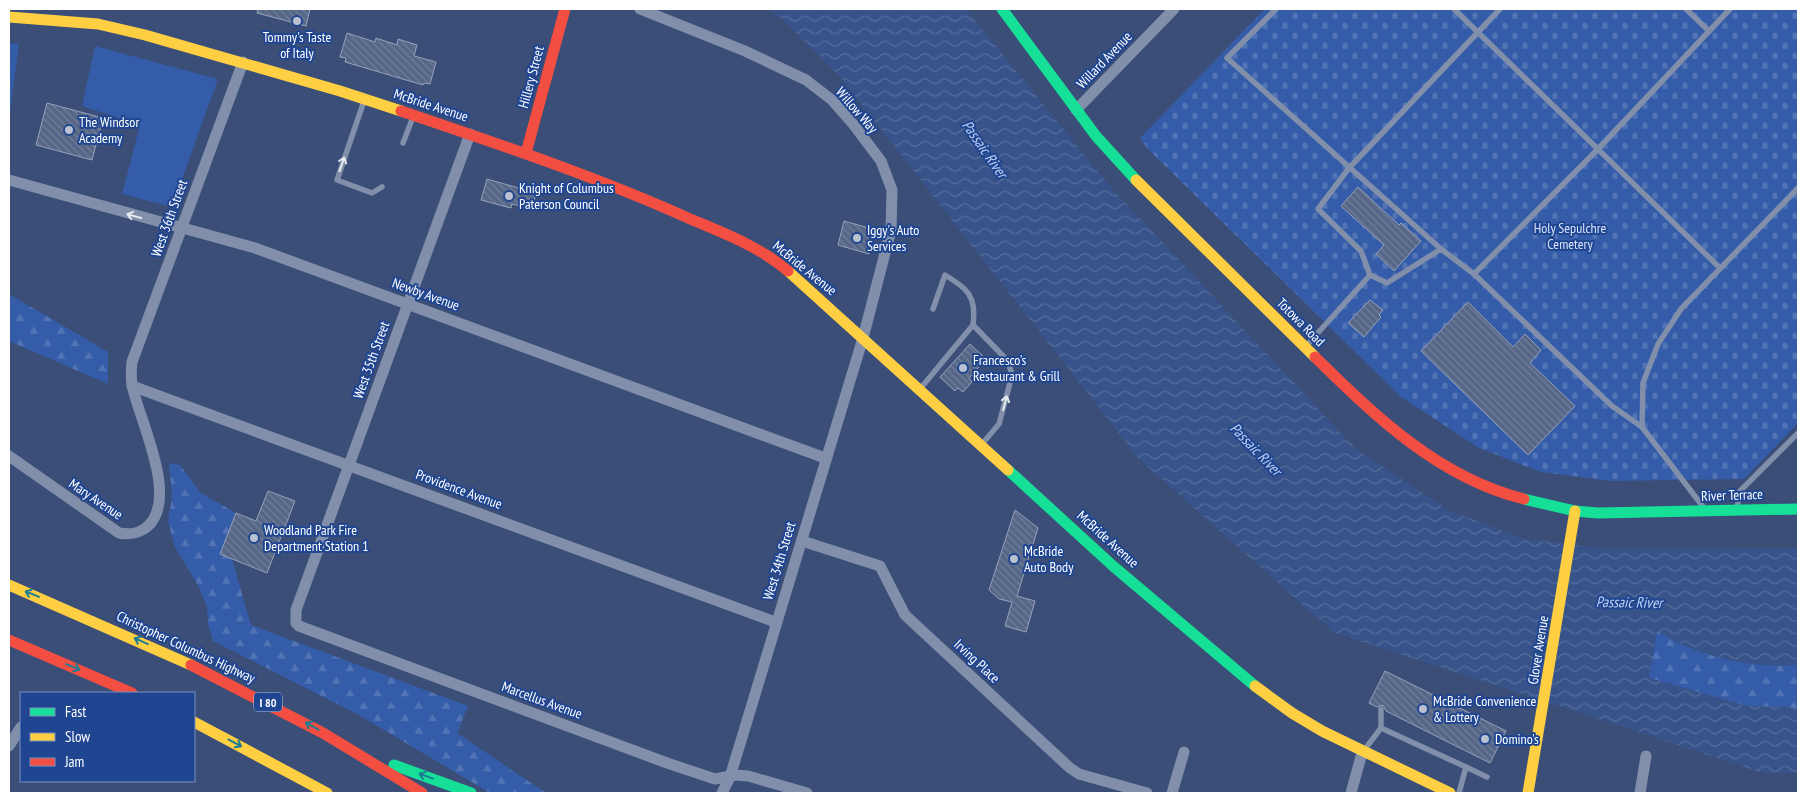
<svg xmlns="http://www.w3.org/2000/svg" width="1807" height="802" viewBox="0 0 1807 802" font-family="'PT Sans Narrow',sans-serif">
	<defs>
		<pattern id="forest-firs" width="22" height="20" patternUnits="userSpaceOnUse" patternTransform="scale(1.25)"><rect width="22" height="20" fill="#345ca8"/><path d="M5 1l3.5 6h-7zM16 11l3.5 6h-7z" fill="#5274b5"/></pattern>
		<pattern id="cemetery-stones" width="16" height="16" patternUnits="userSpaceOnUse" patternTransform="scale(1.25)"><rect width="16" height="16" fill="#345ca8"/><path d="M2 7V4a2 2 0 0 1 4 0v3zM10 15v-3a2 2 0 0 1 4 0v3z" fill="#5274b5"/></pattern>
		<pattern id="water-waves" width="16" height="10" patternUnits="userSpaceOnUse" patternTransform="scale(1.25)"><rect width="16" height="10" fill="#375389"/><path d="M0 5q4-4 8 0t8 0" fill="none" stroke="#556d9b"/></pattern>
		<pattern id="building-back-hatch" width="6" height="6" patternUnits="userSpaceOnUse" patternTransform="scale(1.25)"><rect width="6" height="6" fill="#566687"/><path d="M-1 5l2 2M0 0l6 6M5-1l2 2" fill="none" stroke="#6f7d99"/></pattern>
	</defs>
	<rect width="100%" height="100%" fill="#3a4e78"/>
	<g fill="url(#forest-firs)">
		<polygon points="9,294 108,352 108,384 9,341"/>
		<polygon points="169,463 180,465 201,493 236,513 220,554 232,559 251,625 468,706 457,733 546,793 490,793 359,715 213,641 208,624 207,607 199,587 175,547 168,522 172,497"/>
		<path d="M1657,631C1701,658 1747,667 1798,665V708L1747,706L1649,678Z"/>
	</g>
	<polygon fill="url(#cemetery-stones)" points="1265,9 1798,9 1798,423 1744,479 1611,481 1541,472 1479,448 1401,397 1148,149 1140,138"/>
	<g fill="#345ca8">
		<polygon points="9,43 19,44 9,120"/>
		<polygon points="95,46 218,79 172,207 122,194 140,125 82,106"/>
	</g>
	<path fill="url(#water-waves)" d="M768,9H966L1109,185L1355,448L1448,510L1525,539L1609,549L1798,548V665C1747,667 1701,658 1657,631L1649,678L1747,706L1798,708V773H1763L1333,632L1139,459L840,77L782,19Z"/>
	<g fill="url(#building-back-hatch)" stroke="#96a2b9">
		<polygon points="258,9 310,9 306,26 257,13"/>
		<polygon points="347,33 375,42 376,38 397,45 398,39 417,45 414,56 436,62 430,84 424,83 423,85 345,62 346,58 340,57"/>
		<polygon points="47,103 103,118 92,160 36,145"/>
		<polygon points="487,179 536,193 532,209 512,204 511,208 481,200"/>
		<polygon points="1358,187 1399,225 1401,223 1421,241 1394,271 1376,254 1384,245 1341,206"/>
		<polygon points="844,221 876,230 869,254 838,245"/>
		<polygon points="1370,300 1383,310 1379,315 1381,317 1364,337 1348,323"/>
		<polygon points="1468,302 1513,347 1525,334 1541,350 1530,363 1575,406 1528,455 1421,351"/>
		<polygon points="970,344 986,359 969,378 972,382 963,392 958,388 955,391 940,377"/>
		<polygon points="268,491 295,501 267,573 220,554 236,513 256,521"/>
		<polygon points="1015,510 1038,528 1017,596 1035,601 1026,632 1005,626 1012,602 999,599 989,590"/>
		<polygon points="1385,671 1506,731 1490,763 1386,711 1383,705 1377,707 1369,703"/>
	</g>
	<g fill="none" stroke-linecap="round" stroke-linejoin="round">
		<g stroke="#818fab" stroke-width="5.5">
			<polyline points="1276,9 1227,58 1441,249"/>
			<polyline points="1454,9 1720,268"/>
			<polyline points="1686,9 1709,31"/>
			<polyline points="364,101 337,180 372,193 382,187"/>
			<polyline points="403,143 413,117"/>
			<polyline points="1474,274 1597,150 1730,9"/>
			<polyline points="1370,275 1361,251 1318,209 1349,168 1500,9"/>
			<path d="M933,309L945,275C967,288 977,296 973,325"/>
			<polyline points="1307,345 1370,275 1387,283 1441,249 1474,274 1612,406 1642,427"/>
			<polyline points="920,389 973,325 1007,360 1011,371 1011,379 999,424 982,444"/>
			<polyline points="1704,508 1642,427 1643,383 1658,344 1681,309 1798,188"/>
			<polyline points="1737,508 1740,491 1798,433"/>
			<polyline points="1381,709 1381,728"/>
			<polyline points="1365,749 1381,728 1466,767 1459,793"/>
			<polyline points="1466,767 1487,777"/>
		</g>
		<g stroke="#818fab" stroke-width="11">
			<polyline points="640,9 745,51 806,80 832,100 853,124 881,161 892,190 891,230 863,338 730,777 722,793"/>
			<polyline points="1076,110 1174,9"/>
			<polyline points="470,134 296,610 296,623 299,626 667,763 715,779 736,775 748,776 807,793"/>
			<polyline points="9,180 255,248 825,458"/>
			<polyline points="132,386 775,622"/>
			<path d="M9,456L119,533C130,535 139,534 148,526C179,497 139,420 132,385C131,377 131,370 132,362L243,62"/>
			<polyline points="802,541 880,566 905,615 1070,768 1079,774 1147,793"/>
			<polyline points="9,746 21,727"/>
			<polyline points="1172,793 1184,752"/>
			<polyline points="1351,793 1362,753"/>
			<polyline points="1640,793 1646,756"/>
		</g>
		<g stroke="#16e098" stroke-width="11">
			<polyline points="1002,9 1096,136 1136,180"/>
			<polyline points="1008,470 1113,566 1255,686"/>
			<polyline points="1524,499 1575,511 1598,513 1798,509"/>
			<polyline points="394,765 471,793"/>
		</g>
		<g stroke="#ffcf43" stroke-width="11">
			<polyline points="9,17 98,24 145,35 340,91 401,111"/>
			<polyline points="1136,180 1315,357"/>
			<polyline points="788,271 1008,470"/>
			<polyline points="9,585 191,665"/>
			<polyline points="1255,686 1292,713 1322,731 1450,793"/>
			<polyline points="194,722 327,793"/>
			<polyline points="1528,793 1575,511"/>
		</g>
		<g stroke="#f24e42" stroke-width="11">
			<path d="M401,111C498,144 595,176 688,218C723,233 759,246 788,271"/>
			<polyline points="526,153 565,9"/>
			<path d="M1315,357C1375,416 1439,478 1524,499"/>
			<polyline points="9,640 132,693"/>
			<polyline points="191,665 323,733 422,793"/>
		</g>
	</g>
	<defs><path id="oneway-shaft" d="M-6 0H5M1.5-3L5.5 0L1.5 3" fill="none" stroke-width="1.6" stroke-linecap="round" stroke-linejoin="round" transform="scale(1.25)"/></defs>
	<g stroke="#e6e9ee">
		<use href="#oneway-shaft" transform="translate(342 164) rotate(-71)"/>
		<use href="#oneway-shaft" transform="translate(134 216) rotate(-165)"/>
		<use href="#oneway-shaft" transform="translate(1005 403) rotate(-75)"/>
	</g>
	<g stroke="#1c7c94">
		<use href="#oneway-shaft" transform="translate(32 594) rotate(-158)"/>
		<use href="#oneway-shaft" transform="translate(141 641) rotate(-156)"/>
		<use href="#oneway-shaft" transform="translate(73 667) rotate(23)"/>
		<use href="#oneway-shaft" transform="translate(312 726) rotate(-151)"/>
		<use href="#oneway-shaft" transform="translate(235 743) rotate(28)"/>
		<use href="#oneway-shaft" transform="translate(426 776) rotate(-160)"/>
	</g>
	<g fill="#bac1d0" stroke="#204692" stroke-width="2">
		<circle cx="297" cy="21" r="5"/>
		<circle cx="69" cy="130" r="5"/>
		<circle cx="509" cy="196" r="5"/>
		<circle cx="857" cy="238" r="5"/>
		<circle cx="963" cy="368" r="5"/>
		<circle cx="254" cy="538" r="5"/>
		<circle cx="1014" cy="559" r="5"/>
		<circle cx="1423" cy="709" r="5"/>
		<circle cx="1485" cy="739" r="5"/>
	</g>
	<g text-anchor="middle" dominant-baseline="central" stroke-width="4" stroke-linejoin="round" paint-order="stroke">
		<rect fill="#204692" stroke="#bcc8de" stroke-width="1" x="254" y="692.5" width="28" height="19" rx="4"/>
		<g font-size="12" font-weight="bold" fill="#fff">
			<text x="268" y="702">I 80</text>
		</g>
		<g font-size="14" fill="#fff" stroke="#204692" text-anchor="start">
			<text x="297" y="37" text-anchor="middle">Tommy's Taste<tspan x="297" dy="16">of Italy</tspan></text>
			<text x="79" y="122">The Windsor<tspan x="79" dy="16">Academy</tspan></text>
			<text x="519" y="188">Knight of Columbus<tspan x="519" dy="16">Paterson Council</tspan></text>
			<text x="867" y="230">Iggy's Auto<tspan x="867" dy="16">Services</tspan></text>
			<text x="973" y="360">Francesco's<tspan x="973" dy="16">Restaurant &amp; Grill</tspan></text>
			<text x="264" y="530">Woodland Park Fire<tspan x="264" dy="16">Department Station 1</tspan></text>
			<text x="1024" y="551">McBride<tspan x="1024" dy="16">Auto Body</tspan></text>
			<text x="1433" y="701">McBride Convenience<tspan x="1433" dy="16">&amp; Lottery</tspan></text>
			<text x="1495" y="739">Domino's</text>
		</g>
		<g font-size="14" fill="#fff" stroke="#204692">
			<text transform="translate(1104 60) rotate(-46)">Willard Avenue</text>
			<text transform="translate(531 77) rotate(-75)">Hillery Street</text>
			<text transform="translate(431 105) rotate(18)">McBride Avenue</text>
			<text transform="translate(857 110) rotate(49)">Willow Way</text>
			<text transform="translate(169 218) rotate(-70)">West 36th Street</text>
			<text transform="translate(805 268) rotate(39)">McBride Avenue</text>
			<text transform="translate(426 294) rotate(20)">Newby Avenue</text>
			<text transform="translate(1301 322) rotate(45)">Totowa Road</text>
			<text transform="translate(371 360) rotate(-70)">West 35th Street</text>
			<text transform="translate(459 489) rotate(20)">Providence Avenue</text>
			<text transform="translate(1732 495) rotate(-2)">River Terrace</text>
			<text transform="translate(96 499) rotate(34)">Mary Avenue</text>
			<text transform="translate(1108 539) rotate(42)">McBride Avenue</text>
			<text transform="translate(779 561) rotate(-73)">West 34th Street</text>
			<text transform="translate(186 647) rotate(25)">Christopher Columbus Highway</text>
			<text transform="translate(1538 650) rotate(-81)">Glover Avenue</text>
			<text transform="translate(977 661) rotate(43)">Irving Place</text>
			<text transform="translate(542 700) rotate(20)">Marcellus Avenue</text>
		</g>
		<g font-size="14" fill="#d7e3fa" stroke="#204692">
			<text x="1570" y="228">Holy Sepulchre<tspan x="1570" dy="16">Cemetery</tspan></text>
		</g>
		<g font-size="15" font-style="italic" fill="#bdd1f4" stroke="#204692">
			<text transform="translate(985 149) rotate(55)">Passaic River</text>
			<text transform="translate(1256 449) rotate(46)">Passaic River</text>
			<text transform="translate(1629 602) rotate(1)">Passaic River</text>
		</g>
	</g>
	<rect width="1807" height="802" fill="none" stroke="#ffffff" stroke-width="20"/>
	<rect x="20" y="692" width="175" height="90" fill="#204692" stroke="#7990be"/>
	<rect x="30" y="708" width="25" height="8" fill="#16e098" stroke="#7990be"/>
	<text x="65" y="717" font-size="15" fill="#ffffff">Fast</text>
	<rect x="30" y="733" width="25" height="8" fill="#ffcf43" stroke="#7990be"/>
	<text x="65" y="742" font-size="15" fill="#ffffff">Slow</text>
	<rect x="30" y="758" width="25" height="8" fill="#f24e42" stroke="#7990be"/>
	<text x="65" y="767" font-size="15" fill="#ffffff">Jam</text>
</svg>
